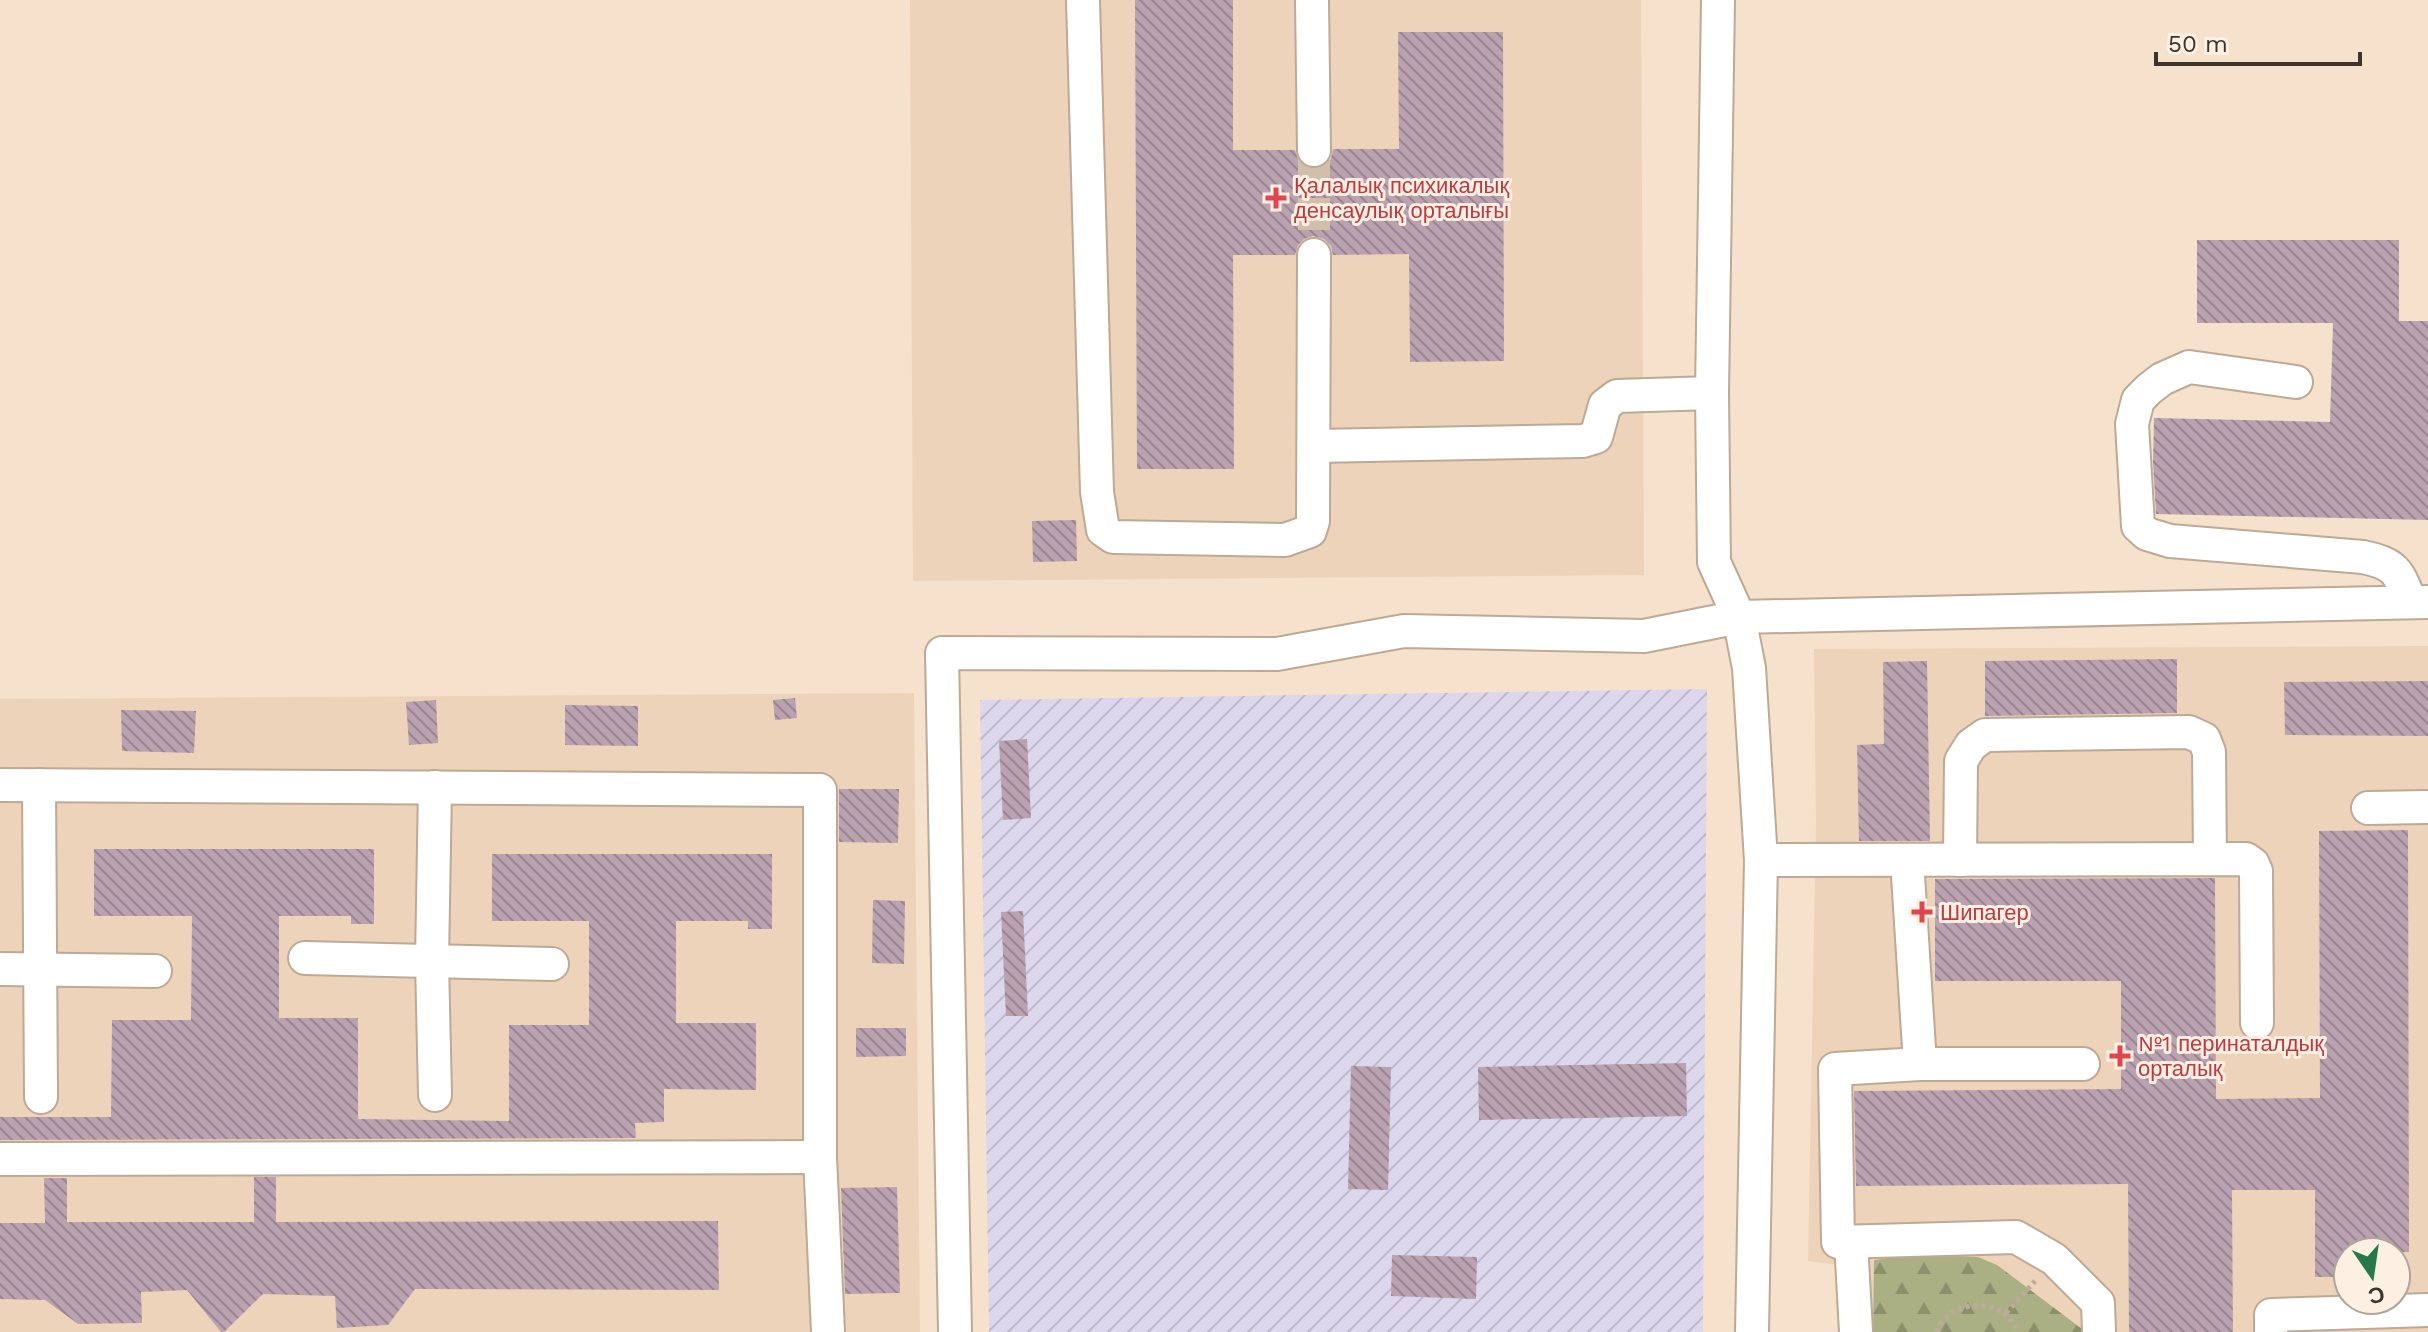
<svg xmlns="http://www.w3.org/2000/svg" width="2428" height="1332" viewBox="0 0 2428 1332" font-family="'Work Sans',sans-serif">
	<defs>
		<pattern id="industrial-furrows" width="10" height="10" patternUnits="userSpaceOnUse" patternTransform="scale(2)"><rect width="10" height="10" fill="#ddd7ed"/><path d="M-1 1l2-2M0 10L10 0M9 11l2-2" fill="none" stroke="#bfb9cc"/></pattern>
		<pattern id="forest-firs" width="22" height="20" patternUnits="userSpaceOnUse" patternTransform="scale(2)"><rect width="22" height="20" fill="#aab084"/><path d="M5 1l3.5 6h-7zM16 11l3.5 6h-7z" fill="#8c906c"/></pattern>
		<pattern id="building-back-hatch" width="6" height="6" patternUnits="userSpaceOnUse" patternTransform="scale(2)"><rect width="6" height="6" fill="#bba2b1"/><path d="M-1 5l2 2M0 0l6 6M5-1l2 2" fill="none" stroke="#998590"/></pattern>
	</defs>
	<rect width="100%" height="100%" fill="#f6e1cc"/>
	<polygon fill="url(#industrial-furrows)" points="1707,689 1703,1332 989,1332 980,700"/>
	<g fill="#edd3b9" fill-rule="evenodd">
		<polygon points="910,0 1641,0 1644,575 913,581"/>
		<path d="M2428,646V1332H1840L1839,1265L1808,1261L1816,823L1814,649ZM2348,1252H2396V1300H2348Z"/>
		<polygon points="914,693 920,1332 0,1332 0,699"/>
	</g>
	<polygon fill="url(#forest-firs)" points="1919,1254 1978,1257 1997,1265 2082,1329 2082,1332 1873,1332 1874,1260"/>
	<g fill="url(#building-back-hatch)">
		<polygon points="1135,0 1233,0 1233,150 1295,150 1298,160 1304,166 1313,169 1324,166 1331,159 1333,149 1399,149 1398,32 1503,32 1504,361 1410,362 1409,254 1333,255 1331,246 1324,239 1313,236 1304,239 1298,245 1295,255 1233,255 1234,469 1137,469"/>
		<polygon points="2197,240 2399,240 2399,321 2428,321 2428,520 2156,514 2153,462 2154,418 2330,422 2333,323 2197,323"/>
		<polygon points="1076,520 1077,561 1033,562 1032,521"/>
		<polygon points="2177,659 2177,713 1985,716 1985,661"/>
		<polygon points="1927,661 1930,841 1859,841 1857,745 1884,744 1883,662"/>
		<polygon points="2428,681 2428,736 2285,735 2284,682"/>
		<polygon points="795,698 797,718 775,720 773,700"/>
		<polygon points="436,700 438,743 409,745 406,702"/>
		<polygon points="565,705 638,706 638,746 565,745"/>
		<polygon points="121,710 196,711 194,753 122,751"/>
		<polygon points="1027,739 1031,818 1003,820 999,741"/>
		<polygon points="839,789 899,789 898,843 839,842"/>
		<polygon points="2408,830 2409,1252 2348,1252 2348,1277 2315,1277 2315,1190 2232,1190 2233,1332 2129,1332 2128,1184 1856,1186 1854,1091 2121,1089 2121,981 1935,981 1935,879 2215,878 2216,1099 2320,1098 2319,831"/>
		<polygon points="94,849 374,849 374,924 351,924 351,916 279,916 279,1018 358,1018 358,1119 509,1121 509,1025 589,1025 589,921 492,921 492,854 772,854 772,929 748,929 748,921 676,921 676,1023 756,1023 756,1090 664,1089 664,1122 635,1123 636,1138 0,1140 0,1117 111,1117 112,1020 191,1020 192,916 94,916"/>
		<polygon points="873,900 905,901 904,964 872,963"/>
		<polygon points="1023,911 1028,1016 1006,1016 1001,912"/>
		<polygon points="856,1028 906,1028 906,1056 856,1057"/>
		<polygon points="1686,1063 1687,1116 1479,1120 1478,1067"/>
		<polygon points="1351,1066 1391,1067 1388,1190 1348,1189"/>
		<polygon points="254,1177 276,1177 276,1222 718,1221 719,1290 415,1289 388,1325 337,1328 335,1296 263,1294 224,1332 221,1332 187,1290 141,1292 142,1323 78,1324 45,1300 0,1299 0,1223 45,1223 44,1178 67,1178 67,1222 254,1222"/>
		<polygon points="897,1187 900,1293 845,1294 841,1188"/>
		<polygon points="1392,1255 1477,1257 1476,1299 1391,1296"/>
	</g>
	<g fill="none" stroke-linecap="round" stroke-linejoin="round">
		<polyline stroke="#d1bfac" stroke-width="32" stroke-dasharray="32 16" stroke-linecap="butt" points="1314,150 1314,255"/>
		<defs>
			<g id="minor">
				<polyline points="1083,0 1097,492 1103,530 1113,537 1285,540 1310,531 1313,521 1314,255"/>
				<polyline points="1312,0 1314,150"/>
				<polyline points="1718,0 1712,393 1714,562 1739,617 1749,668 1761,860 1752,1332"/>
				<path d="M2296,382L2189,367L2162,379L2149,389L2138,400L2132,424L2138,526L2147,534L2170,541L2363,557C2396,564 2398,571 2410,601"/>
				<polyline points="1315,446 1583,441 1596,437 1605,405 1617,396 1712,393"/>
				<polyline points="0,785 820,790 820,1157 828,1332"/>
				<polyline points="39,785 41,1097"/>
				<polyline points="2368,808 2428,807"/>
				<polyline points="1761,860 2246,859 2253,864 2256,871 2257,1023"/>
				<polyline points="1907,860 1920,1064 2083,1064"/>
				<polyline points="1960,860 1961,761 1971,745 1985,735 2189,732 2204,739 2209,752 2210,858"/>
				<polyline points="305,958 552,964"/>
				<polyline points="0,969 155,971"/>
				<polyline points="1920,1064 1835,1069 1838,1242 2016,1237 2054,1259 2098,1303 2099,1332"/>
				<polyline points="435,1095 432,961 435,787"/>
				<polyline points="0,1159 820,1157"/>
				<polyline points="1851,1242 1856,1332"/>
				<polyline points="955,1332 942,653 1277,654 1404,631 1644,636 1739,617 2428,602"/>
				<polyline points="2271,1332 2271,1315 2428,1310"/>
			</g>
		</defs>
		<use href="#minor" stroke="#bda995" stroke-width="36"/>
		<g stroke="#bdac9b" stroke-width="5" stroke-dasharray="4 4" stroke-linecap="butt">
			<polyline points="2006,1313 2035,1281"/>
			<path d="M1936,1332C1948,1306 1978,1299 2003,1312C2010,1316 2014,1325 2019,1332"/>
		</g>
		<use href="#minor" stroke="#fff" stroke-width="32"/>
	</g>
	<g fill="#e0444e" stroke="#fdf0e3" stroke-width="3">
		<path d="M1272 186h8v8h8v8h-8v8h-8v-8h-8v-8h8z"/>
		<path d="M1918 900h8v8h8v8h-8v8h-8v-8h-8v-8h8z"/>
		<path d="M2116 1044h8v8h8v8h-8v8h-8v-8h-8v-8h8z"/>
	</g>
	<g text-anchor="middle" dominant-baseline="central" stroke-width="6" stroke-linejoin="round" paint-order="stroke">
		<g font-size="22" fill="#be3a42" stroke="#fdf0e3" text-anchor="start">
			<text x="1294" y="185">Қалалық психикалық<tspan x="1294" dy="25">денсаулық орталығы</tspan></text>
			<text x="1940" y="912">Шипагер</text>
			<text x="2138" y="1043">№1 перинаталдық<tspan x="2138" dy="25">орталық</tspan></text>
		</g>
	</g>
	<g transform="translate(2372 1276) rotate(167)"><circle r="38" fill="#fdf0e3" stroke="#b0a59a" stroke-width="2"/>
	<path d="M0-6L14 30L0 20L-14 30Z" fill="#25794b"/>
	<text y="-12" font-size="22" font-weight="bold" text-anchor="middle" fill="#3d352d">С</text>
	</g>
	<path d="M2156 52v12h204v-12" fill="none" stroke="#3d352d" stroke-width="4"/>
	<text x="2168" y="52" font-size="24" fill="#3d352d" stroke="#fdf0e3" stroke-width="6" paint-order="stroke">50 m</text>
</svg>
